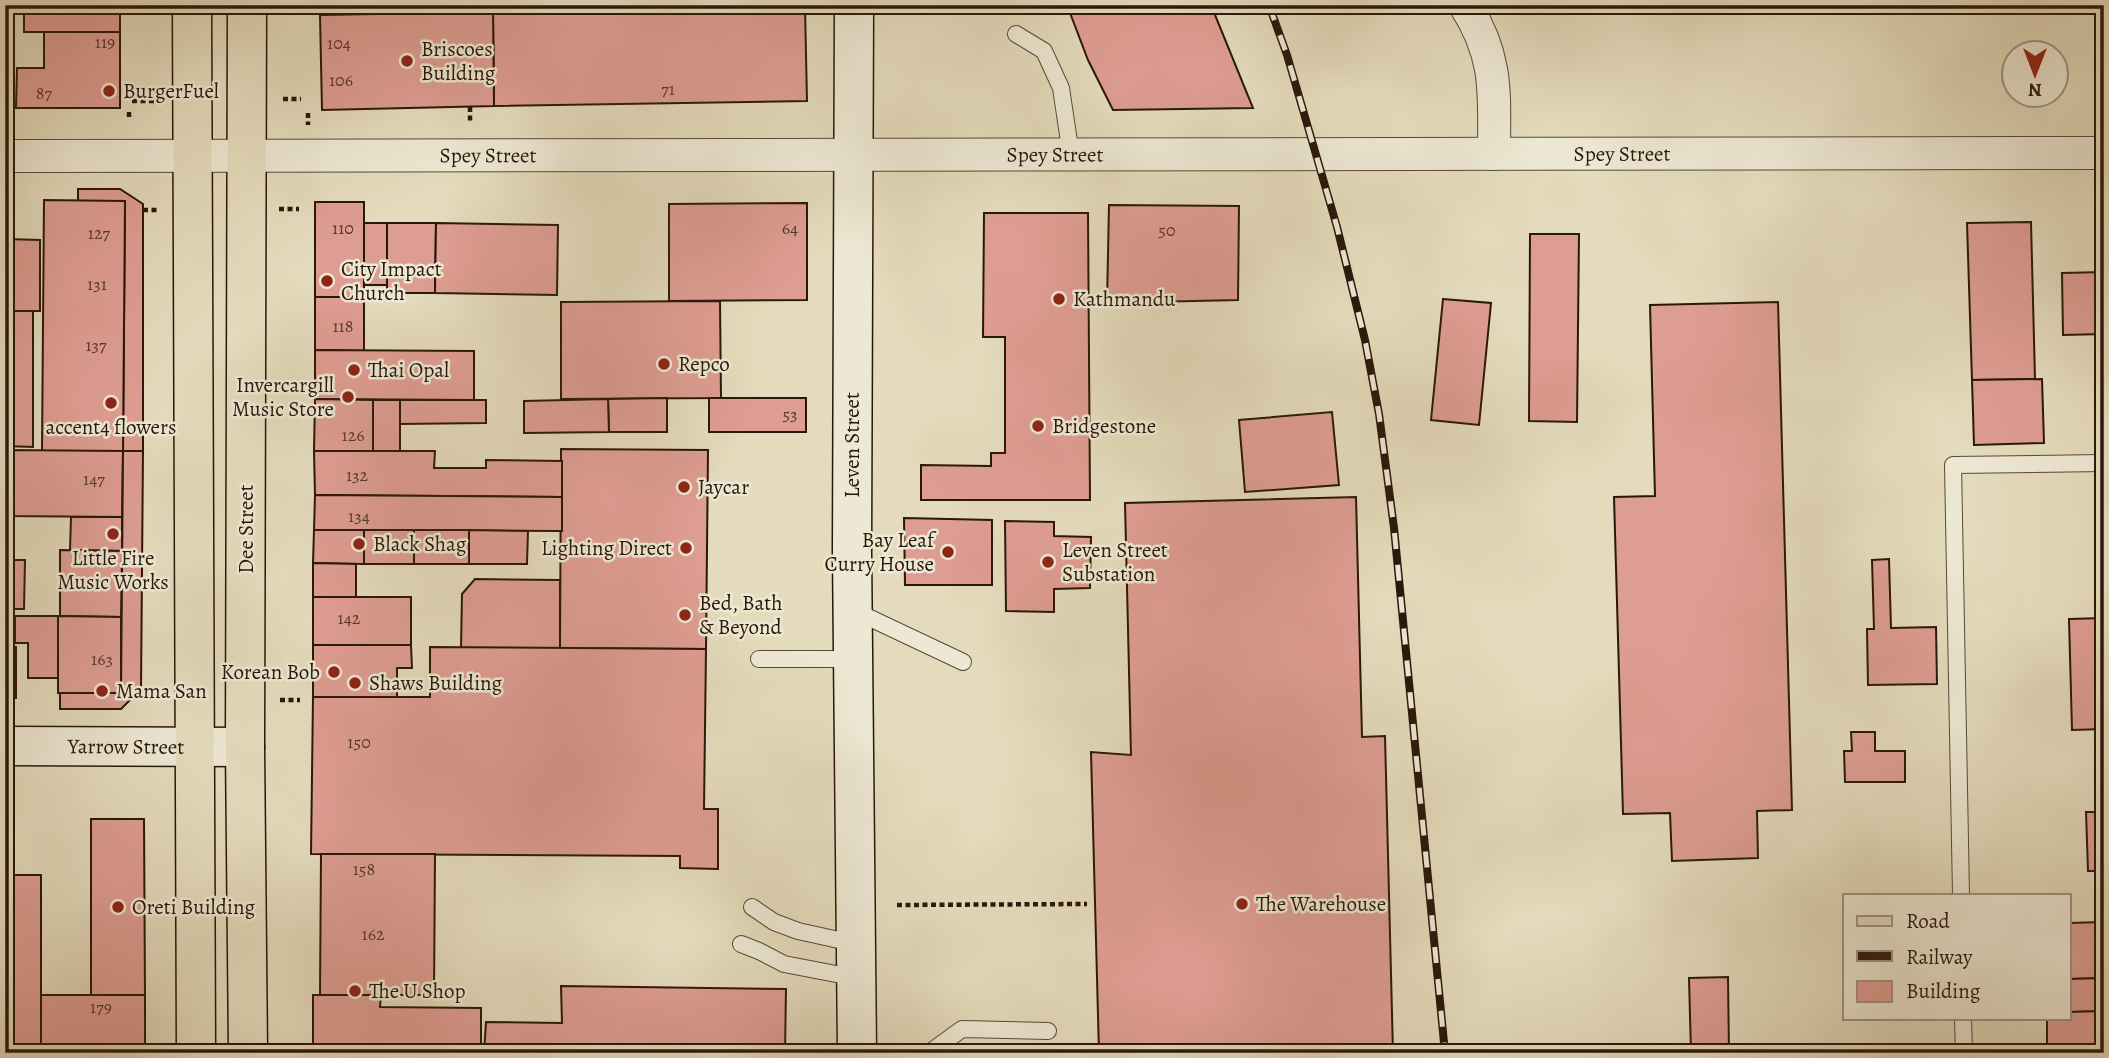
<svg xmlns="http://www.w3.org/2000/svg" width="2109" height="1058" viewBox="0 0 2109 1058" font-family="Alegreya,serif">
	<rect width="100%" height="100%" fill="#e4dbbc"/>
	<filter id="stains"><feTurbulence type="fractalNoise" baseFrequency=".00286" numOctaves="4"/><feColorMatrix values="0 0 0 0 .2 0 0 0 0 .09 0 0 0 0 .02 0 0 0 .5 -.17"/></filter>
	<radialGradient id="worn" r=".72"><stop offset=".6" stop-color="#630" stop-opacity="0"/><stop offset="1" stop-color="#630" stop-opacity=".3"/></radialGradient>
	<g fill="#de9d92" stroke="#2a170b" stroke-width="2">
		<rect x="24" y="5" width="96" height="27"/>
		<polygon points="321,5 398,5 397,13 320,15"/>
		<polygon points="1067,5 1211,5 1253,108 1113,110 1088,60"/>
		<polygon points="805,7 807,101 494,106 493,12"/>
		<polygon points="493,12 494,106 322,110 320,15"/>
		<polygon points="44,32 120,32 120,108 16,108 17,68 44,68"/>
		<polygon points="78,189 120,189 143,204 143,451 123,451 125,201 78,201"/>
		<polygon points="44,200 125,201 123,451 42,451"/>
		<rect x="315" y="202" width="49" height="95"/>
		<polygon points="807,203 807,300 669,301 669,204"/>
		<polygon points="1109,205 1239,206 1238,300 1107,303"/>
		<polygon points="984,213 1088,213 1090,500 921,500 921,465 991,466 991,453 1005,453 1005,337 983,337"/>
		<polygon points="2031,222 2035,379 1972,380 1967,223"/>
		<rect x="364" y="223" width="23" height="62"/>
		<polygon points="387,223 436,223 435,293 387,293"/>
		<polygon points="436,223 558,225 557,295 435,293"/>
		<polygon points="1530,234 1579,234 1577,422 1529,421"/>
		<polygon points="5,239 40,240 40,311 5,311"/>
		<polygon points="2104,272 2104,334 2063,335 2062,273"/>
		<polygon points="315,297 364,297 364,351 315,350"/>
		<polygon points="1443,299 1491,303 1479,425 1431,420"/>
		<polygon points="720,301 721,398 561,399 561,302"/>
		<polygon points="1778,302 1792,810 1757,811 1758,858 1672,861 1670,813 1623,814 1614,497 1655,496 1650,305"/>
		<polygon points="5,311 33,311 33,447 5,446"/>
		<polygon points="315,350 474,351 474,400 315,399"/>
		<polygon points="2042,379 2044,443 1974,445 1972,380"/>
		<polygon points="667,398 667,432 609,432 608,399"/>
		<rect x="709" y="398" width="97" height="34"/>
		<polygon points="315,399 373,400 373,451 314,451"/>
		<polygon points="608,399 609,432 524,433 524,401"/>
		<rect x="373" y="400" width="27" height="51"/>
		<polygon points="400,400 486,400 486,423 400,424"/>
		<polygon points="1332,412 1339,485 1245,492 1239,420"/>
		<polygon points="561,449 708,450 706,649 560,648"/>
		<polygon points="5,450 123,451 122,517 5,516"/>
		<polygon points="123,451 143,451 141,689 121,709 60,709 60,693 121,693"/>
		<polygon points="314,451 435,451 434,468 486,468 486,460 562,461 562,497 315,495"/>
		<polygon points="315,495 562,497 562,531 314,530"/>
		<polygon points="1356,497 1362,737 1385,736 1393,1053 1099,1053 1091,752 1131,755 1125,503"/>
		<polygon points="71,517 122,517 122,551 70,550"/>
		<polygon points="904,518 992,520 992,585 905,585"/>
		<polygon points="1005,521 1054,522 1054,536 1091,537 1090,588 1054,589 1054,612 1006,611"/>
		<polygon points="314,530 364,530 364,564 313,563"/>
		<rect x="364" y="530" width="50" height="34"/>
		<rect x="414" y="530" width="55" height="34"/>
		<polygon points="469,530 528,531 527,564 469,564"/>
		<polygon points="60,550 122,551 121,617 60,616"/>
		<polygon points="1889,559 1891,628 1936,627 1937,684 1868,685 1867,629 1874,629 1872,560"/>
		<polygon points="5,560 25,560 24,609 5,609"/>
		<polygon points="313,563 356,564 356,598 313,597"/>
		<polygon points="475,579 560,580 560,648 461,648 462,594"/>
		<rect x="313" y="597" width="98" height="48"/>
		<polygon points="15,616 58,616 58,678 28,678 28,643 15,643"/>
		<polygon points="58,616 121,617 121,693 58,693"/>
		<polygon points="2104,618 2104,729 2072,730 2069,619"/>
		<polygon points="313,645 411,645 412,668 397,668 397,697 313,697"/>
		<rect x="5" y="647" width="11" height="51"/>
		<polygon points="430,647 706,649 704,809 718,809 718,869 680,868 680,856 311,854 313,697 430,697"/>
		<polygon points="1851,732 1875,732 1875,751 1905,751 1905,782 1845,782 1844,751 1852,751"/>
		<polygon points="2086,812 2104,812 2104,871 2088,871"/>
		<polygon points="91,819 144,819 145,995 91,995"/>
		<polygon points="321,854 435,854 434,995 320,995"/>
		<rect x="5" y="875" width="36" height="178"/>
		<polygon points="2104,922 2104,978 2069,979 2069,923"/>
		<polygon points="1728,977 1729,1053 1691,1053 1689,978"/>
		<polygon points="2104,978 2104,1011 2069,1012 2069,979"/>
		<polygon points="561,986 786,989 785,1053 484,1053 486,1022 562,1023"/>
		<rect x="41" y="995" width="104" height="58"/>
		<polygon points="313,995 381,995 380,1007 481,1008 481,1053 313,1053"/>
		<polygon points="2104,1011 2104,1053 2047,1053 2047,1018 2069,1018 2069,1012"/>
	</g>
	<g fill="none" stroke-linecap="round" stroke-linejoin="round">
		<defs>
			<g id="lane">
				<polyline points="1016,34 1044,51 1061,88 1071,155"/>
				<polyline points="855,611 963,662"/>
				<polyline points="759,659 853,659"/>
				<polyline points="1961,895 1953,465 2104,463"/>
				<polyline points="752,907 774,922 798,931 857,944"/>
				<polyline points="741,944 759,951 784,964 857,978"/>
				<polyline points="1963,1018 1964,1053"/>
				<polyline points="929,1053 962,1029 1048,1031"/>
			</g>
			<g id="street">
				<path d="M1465,5C1499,58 1494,95 1494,154"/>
				<path id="s1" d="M5,156L2104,153"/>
			</g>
			<g id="secondary">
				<polyline points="854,5 852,552 857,1053"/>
				<path id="s2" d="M5,746L245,747"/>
			</g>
			<g id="primary">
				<polyline points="192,5 196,1053"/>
				<polyline points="247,5 245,747 248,1053"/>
			</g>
		</defs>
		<use href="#lane" stroke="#584837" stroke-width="18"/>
		<use href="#street" stroke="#584837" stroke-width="34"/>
		<use href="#secondary" stroke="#2a170b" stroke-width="41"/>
		<use href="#primary" stroke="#2a170b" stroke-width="41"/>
		<g stroke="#2a170b" stroke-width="4.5" stroke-dasharray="5 3.5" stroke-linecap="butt">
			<polyline points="470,5 470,12"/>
			<polyline points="283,99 301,99"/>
			<polyline points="132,101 158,101"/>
			<polyline points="470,107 470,123"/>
			<polyline points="129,112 129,118"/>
			<polyline points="308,113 308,125"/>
			<polyline points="279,209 299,209"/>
			<polyline points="143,210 159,210"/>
			<polyline points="280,700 300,700"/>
			<polyline points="897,905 1087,904"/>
		</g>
		<use href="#lane" stroke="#ede8d3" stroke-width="16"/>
		<use href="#street" stroke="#ede8d3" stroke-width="32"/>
		<use href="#secondary" stroke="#ede8d3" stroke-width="38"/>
		<use href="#primary" stroke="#e4dbbc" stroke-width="38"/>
		<defs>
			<polyline id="rail" points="1269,5 1287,55 1337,227 1365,340 1379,414 1394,528 1445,1053"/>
		</defs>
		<use href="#rail" stroke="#2a170b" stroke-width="8"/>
		<use href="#rail" stroke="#ede8d3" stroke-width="5" stroke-dasharray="16" stroke-linecap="butt"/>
	</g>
	<g fill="#8f2418" stroke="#ede8d3" stroke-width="2.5">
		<circle cx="407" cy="61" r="7"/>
		<circle cx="109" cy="91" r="7"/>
		<circle cx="327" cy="281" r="7"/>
		<circle cx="1059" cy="299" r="7"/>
		<circle cx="664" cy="364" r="7"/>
		<circle cx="354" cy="370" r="7"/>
		<circle cx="348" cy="397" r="7"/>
		<circle cx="111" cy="403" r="7"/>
		<circle cx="1038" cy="426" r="7"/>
		<circle cx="684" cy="487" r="7"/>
		<circle cx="113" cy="534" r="7"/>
		<circle cx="359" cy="544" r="7"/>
		<circle cx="686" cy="548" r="7"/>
		<circle cx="948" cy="552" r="7"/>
		<circle cx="1048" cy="562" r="7"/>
		<circle cx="685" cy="615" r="7"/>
		<circle cx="334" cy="672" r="7"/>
		<circle cx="355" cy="683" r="7"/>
		<circle cx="102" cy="691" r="7"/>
		<circle cx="1242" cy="904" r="7"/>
		<circle cx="118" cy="907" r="7"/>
		<circle cx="355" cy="991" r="7"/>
	</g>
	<g text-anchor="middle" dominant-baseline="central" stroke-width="5" stroke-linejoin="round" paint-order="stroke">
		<g font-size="18" fill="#57382d">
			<text x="105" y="42">119</text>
			<text x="339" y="43">104</text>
			<text x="341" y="80">106</text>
			<text x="668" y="89">71</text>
			<text x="44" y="93">87</text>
			<text x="343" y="228">110</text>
			<text x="790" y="228">64</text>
			<text x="1167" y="230">50</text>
			<text x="99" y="233">127</text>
			<text x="97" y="284">131</text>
			<text x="343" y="326">118</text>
			<text x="96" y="345">137</text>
			<text x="790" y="414">53</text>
			<text x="353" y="435">126</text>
			<text x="357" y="475">132</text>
			<text x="94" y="479">147</text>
			<text x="359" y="516">134</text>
			<text x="349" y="618">142</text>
			<text x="102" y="659">163</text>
			<text x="359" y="742">150</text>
			<text x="364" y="869">158</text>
			<text x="373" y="934">162</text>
			<text x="101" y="1007">179</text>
		</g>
		<g font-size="21" fill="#2a170b" stroke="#ede8d3" text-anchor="start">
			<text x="421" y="49">Briscoes<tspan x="421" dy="24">Building</tspan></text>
			<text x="123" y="91">BurgerFuel</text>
			<text x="341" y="269">City Impact<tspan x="341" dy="24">Church</tspan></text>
			<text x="1073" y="299">Kathmandu</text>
			<text x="678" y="364">Repco</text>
			<text x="368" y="370">Thai Opal</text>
			<text x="334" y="385" text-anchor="end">Invercargill<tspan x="334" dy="24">Music Store</tspan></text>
			<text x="1052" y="426">Bridgestone</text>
			<text x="111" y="427" text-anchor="middle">accent4 flowers</text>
			<text x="698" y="487">Jaycar</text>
			<text x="934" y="540" text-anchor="end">Bay Leaf<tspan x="934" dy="24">Curry House</tspan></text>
			<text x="373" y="544">Black Shag</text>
			<text x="672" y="548" text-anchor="end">Lighting Direct</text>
			<text x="1062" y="550">Leven Street<tspan x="1062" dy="24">Substation</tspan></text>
			<text x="113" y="558" text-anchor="middle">Little Fire<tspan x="113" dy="24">Music Works</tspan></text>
			<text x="699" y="603">Bed, Bath<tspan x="699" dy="24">&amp; Beyond</tspan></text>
			<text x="320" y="672" text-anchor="end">Korean Bob</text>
			<text x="369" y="683">Shaws Building</text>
			<text x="116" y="691">Mama San</text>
			<text x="1256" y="904">The Warehouse</text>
			<text x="132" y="907">Oreti Building</text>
			<text x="369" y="991">The U Shop</text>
		</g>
		<g font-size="21" fill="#2a170b" stroke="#ede8d3">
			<text stroke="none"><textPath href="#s1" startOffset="1617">Spey Street</textPath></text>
			<text stroke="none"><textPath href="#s1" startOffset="1050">Spey Street</textPath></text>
			<text stroke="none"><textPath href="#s1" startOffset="483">Spey Street</textPath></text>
			<text transform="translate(852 445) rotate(-90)">Leven Street</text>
			<text transform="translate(246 529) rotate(-90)">Dee Street</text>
			<text stroke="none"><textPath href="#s2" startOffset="121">Yarrow Street</textPath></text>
		</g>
	</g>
	<rect width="2109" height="1058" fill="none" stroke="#e4dbbc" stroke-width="28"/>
	<rect x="7" y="7" width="2095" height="1044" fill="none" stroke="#2a170b" stroke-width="3.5"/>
	<rect x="14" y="14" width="2081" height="1030" fill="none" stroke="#2a170b" stroke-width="2"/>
	<rect x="1843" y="894" width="228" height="126" fill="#ede8d3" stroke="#9f9483" stroke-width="2"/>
	<rect x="1857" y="916" width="35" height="10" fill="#e4dbbc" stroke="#9f9483" stroke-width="2"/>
	<text x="1906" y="928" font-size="21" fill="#2a170b">Road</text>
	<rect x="1857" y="951" width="35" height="10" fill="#2a170b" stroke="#9f9483" stroke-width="2"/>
	<text x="1906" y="964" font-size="21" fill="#2a170b">Railway</text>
	<rect x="1857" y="981" width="35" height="21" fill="#de9d92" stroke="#9f9483" stroke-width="2"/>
	<text x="1906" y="998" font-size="21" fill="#2a170b">Building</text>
	<g transform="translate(2035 74) rotate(180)"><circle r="33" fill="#ede8d3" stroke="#9f9483" stroke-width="2"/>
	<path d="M0-5L12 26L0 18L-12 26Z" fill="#8f2418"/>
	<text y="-10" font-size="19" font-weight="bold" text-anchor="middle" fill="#2a170b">N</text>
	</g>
	<rect width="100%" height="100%" filter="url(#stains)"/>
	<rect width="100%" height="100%" fill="url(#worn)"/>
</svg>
